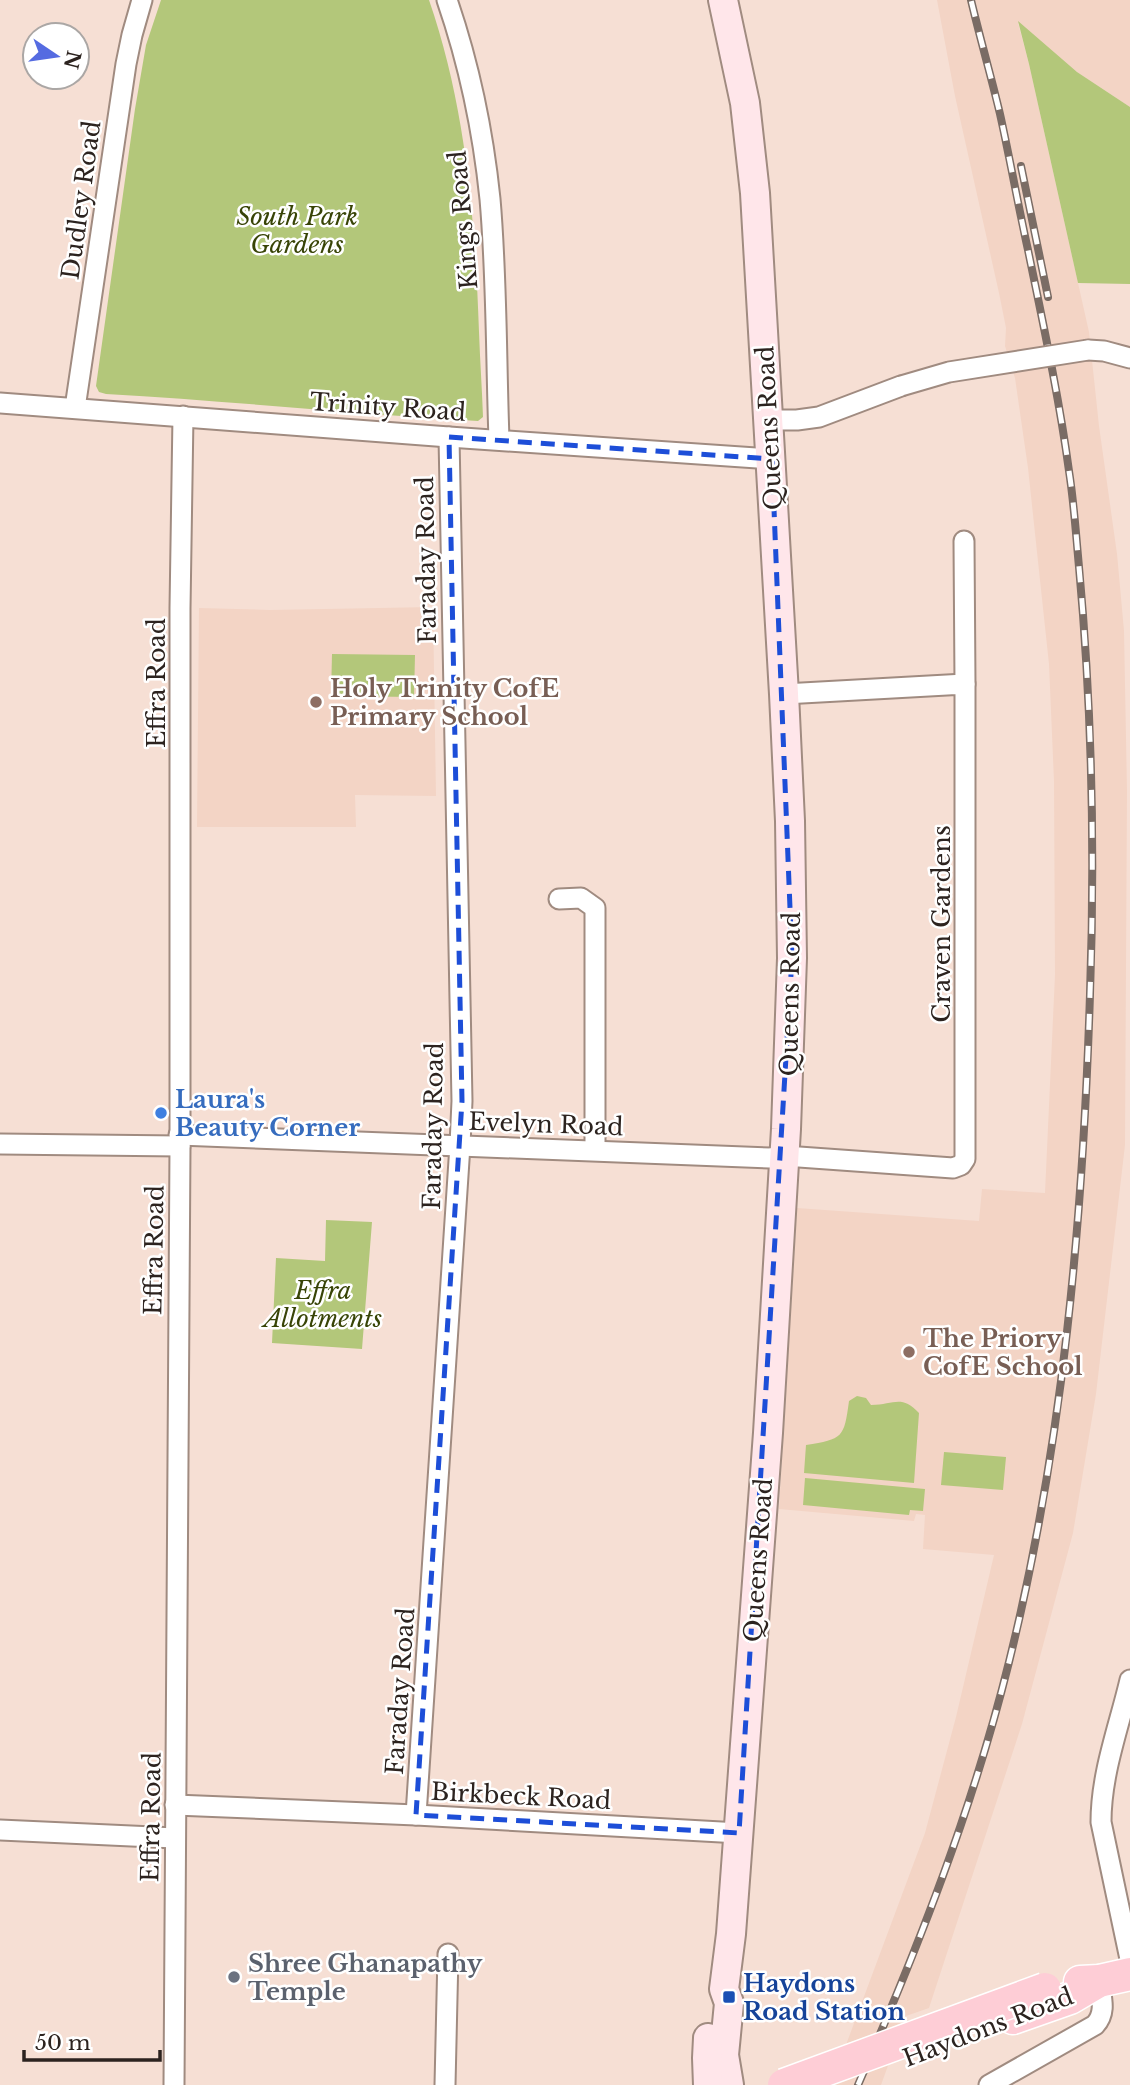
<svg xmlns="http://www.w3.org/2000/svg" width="1130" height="2085" viewBox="0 0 1130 2085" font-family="'Libre Baskerville',serif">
	<rect width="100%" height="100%" fill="#f6dfd4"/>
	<g fill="#f3d4c5">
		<polygon points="937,0 1130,0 1130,107 1077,72 1018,23 1029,64 1089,332 1099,426 1117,554 1124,631 1127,791 1125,1145 1096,1394 1073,1533 1022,1724 929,2008 906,2016 881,2085 831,2085 925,1833 956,1717 994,1555 923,1549 925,1515 916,1514 914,1521 779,1509 797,1208 979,1221 982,1189 1045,1193 1055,975 1054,781 1049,664 1028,468 1015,378 1005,346 1006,328 999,293 955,96"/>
		<polygon points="433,607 436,796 355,795 356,827 197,827 199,608 270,610"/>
	</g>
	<g fill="#b3c77a">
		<path d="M161,0H429C466,107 475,219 479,332C480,360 482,389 483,417L478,421C354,414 230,401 106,394L99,392L96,386L135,109L146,45Z"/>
		<polygon points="1018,21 1077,72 1130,107 1130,284 1078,283 1029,64"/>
		<polygon points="332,654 415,655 414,697 331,696"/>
		<polygon points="326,1220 372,1222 362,1349 272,1343 276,1258 325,1261"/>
		<path d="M857,1396L866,1398L871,1405C894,1405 901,1394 919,1413L914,1483L804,1473L806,1445C843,1439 844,1438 849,1401Z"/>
		<polygon points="944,1452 1006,1457 1003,1490 941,1485"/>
		<polygon points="805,1478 925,1489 923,1511 910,1510 909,1515 803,1505"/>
	</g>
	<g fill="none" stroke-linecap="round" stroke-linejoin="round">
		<defs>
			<g id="street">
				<path d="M447,0C469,64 483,131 490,199C497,278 496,359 499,439"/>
				<polyline points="1088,350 1104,351 1130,358"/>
				<polyline points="0,403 449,437 772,459"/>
				<polyline points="75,408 126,64 132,35 142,0"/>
				<polyline points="769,420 797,420 819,417 901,386"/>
				<polyline points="964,541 965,684"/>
				<polyline points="559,899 581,898 595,908 595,1150"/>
				<polyline points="179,1135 770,1158 785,1156 953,1168 961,1165 965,1159 965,684 784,694"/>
				<polyline points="0,1144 180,1146"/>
				<path d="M1130,1680C1119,1727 1101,1773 1101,1822L1130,1959"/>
				<polyline points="175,1805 416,1815 739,1833"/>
				<polyline points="416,1815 460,1145 462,1101 449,437"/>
				<polyline points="0,1830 175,1838"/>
				<polyline points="174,2085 180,1146 180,608 183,416"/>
				<polyline points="445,2085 448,1954"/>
				<path d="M989,2085L1095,2025C1107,2012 1101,1997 1099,1981"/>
			</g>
			<g id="secondary">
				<polyline points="723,0 745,103 755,193 784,694 790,821 792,958 786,1129 768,1433 731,1934 724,1989 729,2003 724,2055 729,2085"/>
				<polyline points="708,2038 707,2058 708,2085"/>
			</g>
			<g id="primary">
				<polyline points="1080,1982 1099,1981 1130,1974"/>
				<polyline points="1013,2018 1070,1998 1099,1981"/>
			</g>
		</defs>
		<use href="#street" stroke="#a08b80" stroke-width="23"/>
		<use href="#secondary" stroke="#a08b80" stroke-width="32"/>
		<use href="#primary" stroke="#fff" stroke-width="35"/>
		<use href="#street" stroke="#fff" stroke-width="19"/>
		<use href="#secondary" stroke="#ffe6ea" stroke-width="28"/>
		<use href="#primary" stroke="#fecdd6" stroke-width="32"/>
		<defs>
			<g id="rail">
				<polyline points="1021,166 1048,297"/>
				<path d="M858,2085C918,1948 973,1808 1009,1662C1063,1444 1083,1219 1090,994C1095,852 1092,709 1079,567C1076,535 1074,503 1069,471C1059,397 1043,323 1028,250C1018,205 1010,159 1000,114C991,76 980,38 971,0"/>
			</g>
		</defs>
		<use href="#rail" stroke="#7a6c65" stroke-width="8"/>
		<use href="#rail" stroke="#fff" stroke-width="5" stroke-dasharray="16" stroke-linecap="butt"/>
		<defs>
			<polyline id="street-bridge" points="901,386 949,372 1088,350"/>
			<polyline id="primary-bridge" points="784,2085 1045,1989"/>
		</defs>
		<use href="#street-bridge" stroke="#a08b80" stroke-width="23" stroke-linecap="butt"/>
		<use href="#primary-bridge" stroke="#fff" stroke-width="35" stroke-linecap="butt"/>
		<use href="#street-bridge" stroke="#fff" stroke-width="19"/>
		<use href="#primary-bridge" stroke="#fecdd6" stroke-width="32"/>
	</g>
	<path fill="none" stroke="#1d4ed8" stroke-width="5" stroke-dasharray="14 9" stroke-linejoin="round" d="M449,437L772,459L792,958L739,1833L416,1815L462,1101Z"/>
	<g fill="#8d6e63" stroke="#fff" stroke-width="2.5">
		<circle cx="316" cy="702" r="7"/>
		<circle cx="909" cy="1352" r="7"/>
	</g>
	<circle fill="#3f7fe0" stroke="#fff" stroke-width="2.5" cx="161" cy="1113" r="7"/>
	<circle fill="#6b7280" stroke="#fff" stroke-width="2.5" cx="234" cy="1977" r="7"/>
	<rect fill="#1a4fb4" stroke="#fff" stroke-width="2.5" x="722" y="1990" width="14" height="14" rx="3.5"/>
	<g text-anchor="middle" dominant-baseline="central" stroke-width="5" stroke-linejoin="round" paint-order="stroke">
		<g font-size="24" fill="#2c231f" stroke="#fff">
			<text transform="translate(81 200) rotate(-82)">Dudley Road</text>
			<text transform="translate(463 220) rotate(-95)">Kings Road</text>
			<text transform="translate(388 407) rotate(4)">Trinity Road</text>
			<text transform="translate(769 428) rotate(-93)">Queens Road</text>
			<text transform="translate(426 560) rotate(-91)">Faraday Road</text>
			<text transform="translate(156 683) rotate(-90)">Effra Road</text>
			<text transform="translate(941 924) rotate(-90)">Craven Gardens</text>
			<text transform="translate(790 994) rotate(-89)">Queens Road</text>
			<text transform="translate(546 1124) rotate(2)">Evelyn Road</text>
			<text transform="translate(433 1126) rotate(-89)">Faraday Road</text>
			<text transform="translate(154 1250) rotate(-89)">Effra Road</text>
			<text transform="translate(758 1560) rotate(-86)">Queens Road</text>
			<text transform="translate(400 1691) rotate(-86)">Faraday Road</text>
			<text transform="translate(521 1796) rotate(3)">Birkbeck Road</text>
			<text transform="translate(151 1817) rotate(-89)">Effra Road</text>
			<text transform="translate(988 2027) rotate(-21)">Haydons Road</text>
		</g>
		<g font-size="24" font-style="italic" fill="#384406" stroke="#fff">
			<text x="297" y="216">South Park<tspan x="297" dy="28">Gardens</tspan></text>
			<text x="323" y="1290">Effra<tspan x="323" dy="28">Allotments</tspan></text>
		</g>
		<g font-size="24" font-weight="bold" fill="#785e54" stroke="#fff" text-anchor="start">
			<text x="330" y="688">Holy Trinity CofE<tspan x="330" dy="28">Primary School</tspan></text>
			<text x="923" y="1338">The Priory<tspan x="923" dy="28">CofE School</tspan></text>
		</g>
		<g font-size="24" font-weight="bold" fill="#366cbe" stroke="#fff" text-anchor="start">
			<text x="175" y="1099">Laura's<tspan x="175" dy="28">Beauty Corner</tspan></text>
		</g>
		<g font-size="24" font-weight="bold" fill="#5b616d" stroke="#fff" text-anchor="start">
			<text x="248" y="1963">Shree Ghanapathy<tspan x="248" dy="28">Temple</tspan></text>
		</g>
		<g font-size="24" font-weight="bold" fill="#164399" stroke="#fff" text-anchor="start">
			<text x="743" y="1983">Haydons<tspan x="743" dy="28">Road Station</tspan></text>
		</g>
	</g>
	<g transform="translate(56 56) rotate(103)"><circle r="33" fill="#ffffff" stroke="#aba7a5" stroke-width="2"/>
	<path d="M0-5L12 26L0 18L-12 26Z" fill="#556be1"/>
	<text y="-10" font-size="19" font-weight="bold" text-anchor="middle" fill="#2c231f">N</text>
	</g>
	<path d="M24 2050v10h136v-10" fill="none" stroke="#2c231f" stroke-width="3.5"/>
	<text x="35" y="2050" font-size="21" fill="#2c231f" stroke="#ffffff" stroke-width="5" paint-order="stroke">50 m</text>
</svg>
